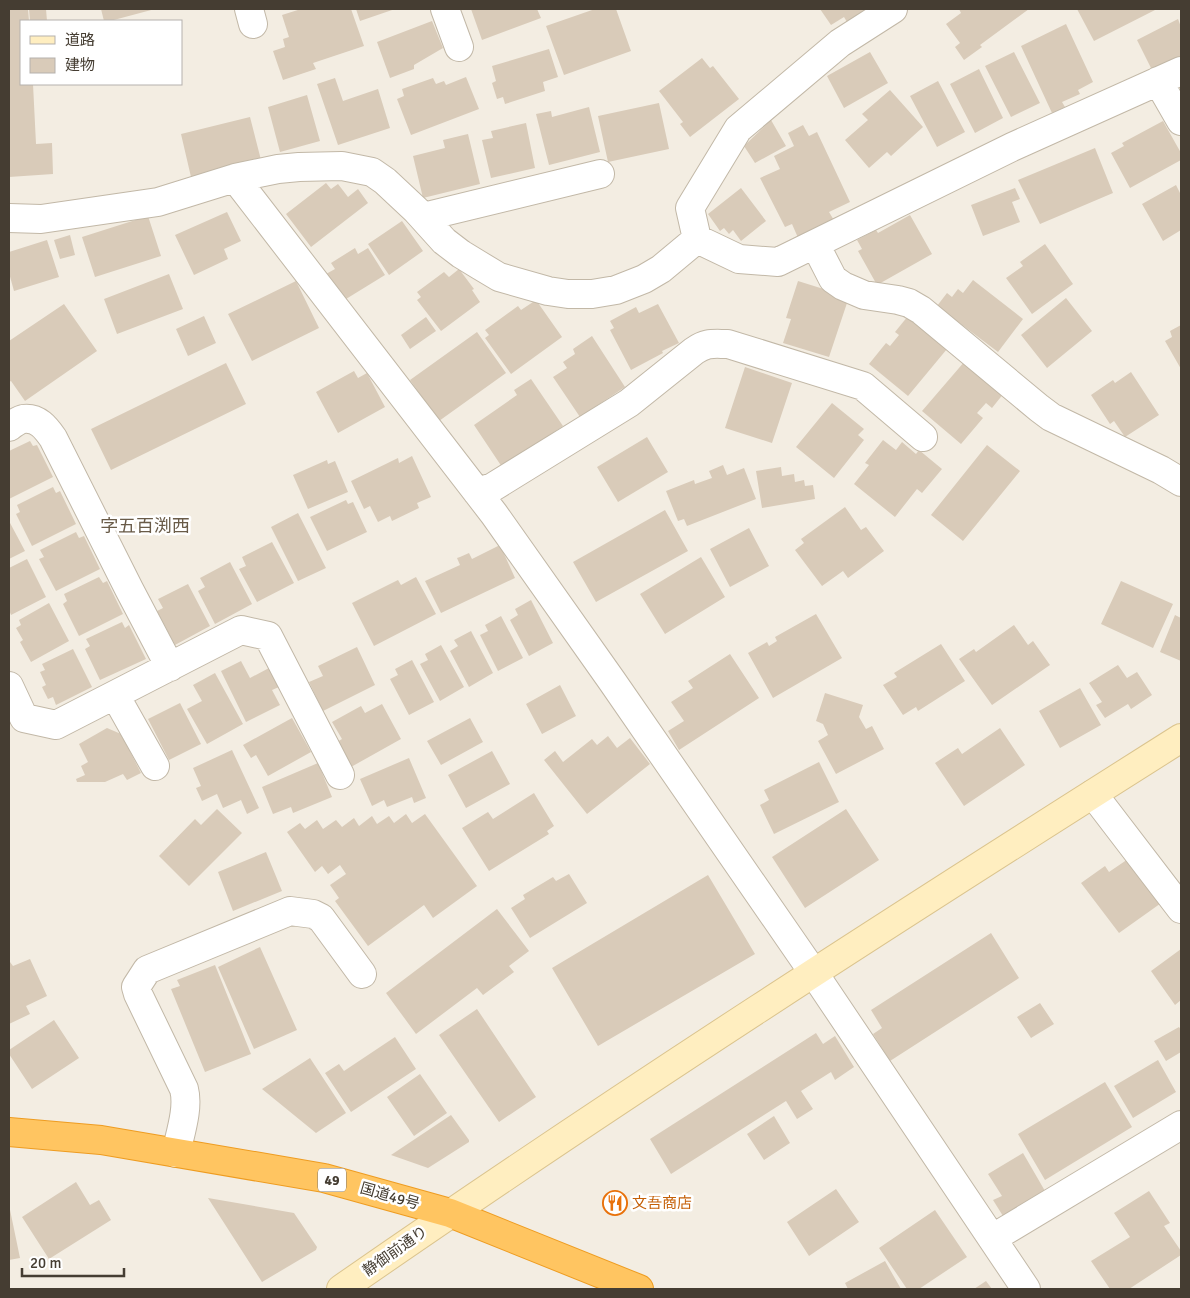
<svg xmlns="http://www.w3.org/2000/svg" width="1190" height="1298" viewBox="0 0 1190 1298" font-family="Signika,'Noto Sans JP',sans-serif">
  <style>
    .building { fill: #d9cbb9 }
    .lines { fill: none; stroke-linecap: round; stroke-linejoin: round }
    .street-casing { stroke: #c2b8a7; stroke-width: 30 }
    .secondary-casing { stroke: #dbc48e; stroke-width: 30 }
    .highway-casing { stroke: #ee9c21; stroke-width: 30 }
    .street { stroke: #fff; stroke-width: 28 }
    .secondary { stroke: #ffeec0; stroke-width: 28 }
    .highway { stroke: #ffc561; stroke-width: 28 }
    .labels { text-anchor: middle; dominant-baseline: central; stroke-width: 5; stroke-linejoin: round; paint-order: stroke }
    .shield { fill: #fff; stroke: #7d7770; stroke-width: 1 }
    .shield-label { font-size: 14px; font-weight: bold; fill: #453d32 }
    .street-label { font-size: 15px; fill: #453d32; stroke: #fff }
    .food-label { font-size: 15px; fill: #c56008; stroke: #fff; text-anchor: start }
    .quarter-label { font-size: 18px; fill: #695b48; stroke: #fff }
  </style>
  <rect width="100%" height="100%" fill="#f3ede2"/>
  <path class="building" d="M9,9H28L29,21H21V84H33L36,144L52,143L53,174L9,177Z
    M29,9H46L47,21H30Z
    M101,9H155L110,21H104Z
    M301,9H351L364,46L313,63L316,69L283,80L273,51L285,47L283,39L289,37L282,15Z
    M356,9H395L360,21Z
    M471,9H537L541,18L482,40Z
    M595,9H616L631,51L564,75L546,26Z
    M820,9H880L850,27L844,17L831,25Z
    M959,9H1029L980,45L982,47L964,60L955,47L960,43L946,24L961,13Z
    M1077,9H1157L1094,41Z
    M1178,19L1181,27V58L1153,72L1137,40Z
    M432,21L443,48L414,65V69L390,78L377,42Z
    M1066,24L1093,82L1078,90L1080,94L1062,102L1065,107L1052,113L1021,46Z
    M549,49L558,77L543,82L545,91L505,104L503,97L497,99L492,83L496,81L492,66Z
    M870,52L888,83L844,108L827,76Z
    M1014,52L1040,103L1011,117L985,66Z
    M702,58L710,68L713,66L739,99L690,137L680,124L683,122L659,91Z
    M979,69L1003,118L975,133L950,84Z
    M466,77L479,109L411,135L397,99L404,96L402,89L433,78L436,84L444,81L446,85Z
    M335,78L343,101L378,89L390,128L338,145L317,84Z
    M938,81L965,132L937,147L910,96Z
    M890,90L923,127L891,156L887,152L869,168L845,140L868,120L862,114Z
    M307,95L320,141L280,152L268,107Z
    M659,103L669,149L608,162L598,116Z
    M589,107L600,152L549,165L536,114L551,111L552,117Z
    M250,117L261,160L191,177L181,134Z
    M771,120L786,146L755,163L744,146Z
    M1163,121L1181,153V160L1130,188L1111,153L1124,146L1122,143Z
    M526,123L535,168L491,178L482,140L493,138L491,131Z
    M803,125L809,136L817,132L850,202L829,212L835,222L799,240L792,224L785,227L760,178L780,169L774,156L794,146L788,133Z
    M468,134L480,184L423,198L413,156L445,148L443,140Z
    M1095,148L1113,193L1040,224L1018,180Z
    M326,183L331,189L338,184L348,197L358,189L368,203L311,247L286,214Z
    M1176,185L1180,193L1181,192V230L1163,241L1142,204Z
    M741,188L766,221L741,241L733,230L729,234L724,228L720,231L708,214Z
    M1015,188L1020,199L1012,202L1020,222L983,236L971,205Z
    M227,212L241,241L224,249L228,259L194,275L175,235Z
    M910,215L932,254L877,285L858,251L862,249L857,240L876,230L878,233Z
    M148,216L161,256L95,277L82,237Z
    M402,221L423,251L389,275L368,244Z
    M70,235L75,255L60,259L54,240Z
    M47,240L59,277L14,291L9,273V252Z
    M1045,244L1073,284L1032,314L1006,278L1023,266L1020,262Z
    M355,248L358,254L368,248L385,275L346,299L339,289L336,290L326,274L335,269L331,263Z
    M459,269L474,289L472,290L480,302L441,331L417,300L421,297L417,292L444,272L449,277Z
    M169,274L183,309L117,334L104,299Z
    M973,280L1023,319L998,352L937,306L947,293L952,297L958,289L963,293Z
    M296,281L319,328L252,361L228,314Z
    M798,281L849,297L829,357L783,343L791,319L786,318Z
    M1066,298L1092,331L1047,368L1021,335Z
    M536,300L562,337L511,374L485,338L489,335L485,330L518,306L521,310Z
    M64,304L97,351L25,401L11,381L9,382V341Z
    M658,304L679,343L662,351L663,353L631,370L610,330L614,328L610,321L636,307L639,313Z
    M204,316L216,343L188,356L176,329Z
    M908,316L947,349L908,396L869,364L886,343L890,346L899,335L895,332Z
    M426,317L436,331L410,349L401,335Z
    M1181,325V369L1165,341L1172,337L1170,331Z
    M477,332L506,373L439,421L410,380Z
    M592,336L625,387L580,417L553,377L567,368L563,362L575,354L573,349Z
    M965,361L1004,393L992,408L986,403L977,413L983,418L961,444L922,411Z
    M226,363L246,404L111,470L91,429Z
    M745,367L792,383L772,443L725,428Z
    M354,371L358,378L367,373L385,407L338,433L316,392Z
    M1131,372L1159,415L1125,437L1114,421L1110,424L1091,395L1113,380L1115,383Z
    M531,379L563,426L502,467L474,425L517,395L514,390Z
    M832,403L864,429L858,435L864,440L834,478L796,447Z
    M647,437L668,472L618,502L597,467Z
    M883,440L896,450L902,442L916,454L919,450L942,469L922,493L917,489L895,517L854,484L869,465L865,463Z
    M30,441L33,446L37,445L53,477L9,499V451Z
    M987,445L1020,471L963,541L931,515Z
    M412,456L431,497L417,503L419,508L392,521L390,516L378,522L370,506L364,509L351,481L398,458L399,463Z
    M327,460L328,464L335,461L348,492L308,509L293,475Z
    M723,465L727,475L744,468L756,499L687,526L684,519L678,521L666,491L694,480L695,484L712,478L709,471Z
    M781,467L782,476L794,474L795,482L804,480L805,486L813,485L815,499L762,508L756,471Z
    M53,487L56,493L60,491L76,524L32,546L16,514L20,512L17,505Z
    M346,500L348,504L353,502L367,532L327,551L310,517Z
    M845,507L861,530L866,527L884,551L848,578L843,571L822,586L795,550L804,543L801,539Z
    M665,510L688,551L596,602L573,562Z
    M298,513L326,568L298,581L271,527Z
    M9,521L25,551L9,559Z
    M749,528L769,566L730,587L710,549Z
    M76,532L79,538L84,536L100,569L56,591L39,559L44,557L40,550Z
    M272,542L294,583L257,602L239,569L246,566L242,557Z
    M500,545L515,578L441,613L425,581L460,565L457,558L460,557L469,553L472,559Z
    M701,557L725,597L665,634L640,594Z
    M27,559L46,597L11,615L9,610V568Z
    M230,562L252,604L215,624L198,591L205,587L200,578Z
    M99,577L103,583L107,581L123,614L79,636L63,604L67,601L64,594Z
    M416,577L436,614L374,646L352,603L398,580L401,585Z
    M1121,581L1173,604L1153,648L1101,624Z
    M188,584L210,626L175,645L157,611L163,608L158,599Z
    M531,600L553,643L529,656L510,620L518,615L515,609Z
    M49,603L69,641L31,662L20,642L23,640L16,628L21,625L19,620Z
    M816,614L842,658L773,698L748,653L767,642L769,646L777,641L775,637Z
    M1175,615L1181,618L1180,626H1181V661L1160,652Z
    M501,616L523,658L498,671L480,635L488,631L485,625Z
    M122,622L125,628L129,625L146,659L100,680L85,649L90,646L86,639Z
    M1014,625L1028,645L1033,641L1050,665L992,705L959,659L974,649L976,652Z
    M471,631L493,673L469,687L450,651L458,646L454,640Z
    M941,644L965,681L918,711L916,707L903,715L883,685L897,677L894,673Z
    M441,645L464,687L440,701L420,664L428,660L425,654Z
    M357,647L375,685L323,711L309,682L323,676L318,666Z
    M73,649L92,687L56,705L53,697L48,699L42,687L46,685L40,672L45,670L42,664Z
    M730,654L759,698L679,750L668,731L684,721L671,702L693,688L688,681Z
    M412,660L434,702L409,715L390,679L398,675L395,669Z
    M241,661L250,678L269,668L279,687L272,690L280,705L246,722L221,671Z
    M1118,665L1127,678L1137,672L1152,695L1131,709L1128,704L1105,718L1096,705L1102,702L1089,683Z
    M215,673L243,724L207,744L187,709L202,701L193,685Z
    M560,685L576,716L542,734L526,704Z
    M1080,688L1101,725L1060,748L1039,711Z
    M825,693L863,705L859,717L866,729L872,726L884,749L836,774L818,741L828,735L823,724L816,721Z
    M180,703L201,744L169,760L148,719Z
    M382,704L401,739L351,767L337,742L342,739L332,722L361,706L365,713Z
    M292,718L311,752L268,776L256,755L251,758L243,745Z
    M470,718L483,742L441,765L427,741Z
    M107,728L121,734L141,773L127,780L123,774L105,782H77L76,779L85,775L81,766L88,762L79,744Z
    M1000,728L1025,765L964,806L935,763L958,748L962,754Z
    M608,736L617,748L630,738L650,764L587,814L544,760L555,751L563,762L592,739L597,745Z
    M232,750L259,808L247,814L241,800L223,808L217,794L202,801L196,788L201,786L193,768Z
    M492,751L510,784L466,808L448,775Z
    M409,758L426,798L414,803L412,797L387,807L384,800L372,806L360,779Z
    M819,762L839,802L774,834L760,805L769,800L764,790Z
    M318,763L332,797L293,813L291,807L273,814L262,787Z
    M534,793L554,826L547,831L549,834L489,871L462,828L488,812L493,819Z
    M217,809L242,833L189,886L159,856L195,819L201,825Z
    M846,809L879,860L805,908L772,857Z
    M406,814L412,823L425,814L477,886L433,918L424,905L368,946L335,901L339,898L330,885L346,874L340,865L328,874L322,866L315,872L287,832L300,823L305,829L317,820L323,829L336,820L342,827L354,818L359,826L372,816L377,824L389,816L394,823Z
    M266,852L282,891L233,911L218,872Z
    M1131,857L1164,901L1119,933L1081,883L1105,866L1109,872Z
    M569,874L587,903L530,938L511,908L525,899L523,895L553,877L556,881Z
    M708,875L755,954L598,1046L552,968Z
    M497,909L529,951L509,966L514,972L483,995L477,988L416,1034L386,993Z
    M991,933L1019,978L890,1061L873,1034L882,1028L871,1010Z
    M260,947L297,1030L254,1049L218,967Z
    M1181,949V1000L1175,1005L1151,971Z
    M30,959L47,996L26,1006L30,1014L9,1024V963L10,962L13,966Z
    M215,965L251,1054L205,1072L171,989L180,986L177,980Z
    M1040,1003L1054,1024L1031,1038L1017,1017Z
    M477,1009L536,1097L499,1122L439,1035Z
    M54,1020L79,1058L32,1089L9,1054V1050Z
    M1179,1027L1181,1030V1052L1166,1061L1154,1041Z
    M816,1033L823,1044L835,1036L854,1067L835,1080L831,1072L801,1091L813,1109L797,1119L786,1101L671,1174L650,1139Z
    M395,1037L416,1069L351,1112L325,1073L339,1064L344,1071Z
    M310,1058L346,1113L316,1133L262,1089Z
    M1158,1060L1176,1092L1133,1118L1114,1086Z
    M420,1074L447,1113L414,1136L387,1097Z
    M1105,1082L1132,1127L1045,1180L1018,1134Z
    M451,1115L469,1140V1142L428,1168L391,1155Z
    M774,1116L790,1143L764,1160L747,1134Z
    M1023,1153L1045,1191L1003,1216L993,1200L1002,1196L988,1174Z
    M76,1182L90,1205L99,1200L111,1220L49,1259L22,1217Z
    M836,1189L859,1222L809,1256L787,1222Z
    M1149,1191L1170,1223L1164,1226L1181,1251V1255L1129,1289H1110L1091,1261L1130,1237L1114,1213Z
    M208,1198L294,1213L317,1247L316,1250L262,1282Z
    M9,1205L20,1258L9,1260Z
    M935,1210L967,1257L919,1289H907L879,1248Z
    M885,1261L901,1289H848L845,1283Z
    M986,1281L992,1289H974Z"/>
  <g class="lines">
    <defs>
      <path id="street" d="M249,9L253,24
        M445,9L459,47
        M1158,81L1181,121
        M235,178L494,514L612,681L813,972L1026,1289
        M423,217L600,174
        M9,218L41,219L158,202L235,178L278,169L299,167L342,166L372,172L385,181L416,210L444,241L461,254L479,265L499,277L548,291L568,294H592L616,290L644,279L661,269L697,239L690,208L738,129L840,43L893,9
        M697,239L739,259L778,262L1012,147L1181,71
        M815,244L833,279L843,286L864,295L898,300L909,303L921,310L1039,408L1051,417L1161,470L1181,482
        M9,427C13,424 19,420 23,419C38,417 46,428 53,438L129,589L170,667
        M477,492L493,487L629,403L694,351C707,342 713,344 728,344L863,386L923,437
        M9,686L24,718L56,725L241,630L268,636L340,775
        M115,695L155,766
        M1093,794L1181,909
        M176,1153C180,1134 189,1108 184,1089L138,994L136,987L147,970L290,911L313,914L321,918L362,974
        M993,1238L1181,1125"/>
      <path id="secondary" d="M341,1289C616,1098 898,917 1181,738"/>
      <path id="highway" d="M9,1132L101,1140L324,1178L450,1213L639,1289"/>
    </defs>
    <use href="#street" class="street-casing"/>
    <use href="#secondary" class="secondary-casing"/>
    <use href="#highway" class="highway-casing"/>
    <use href="#street" class="street"/>
    <use href="#secondary" class="secondary"/>
    <use href="#highway" class="highway"/>
  </g>
  <defs>
    <symbol id="restaurant-ring" viewBox="-11 -11 22 22"><circle r="9.5" fill="#fff" stroke="#e8710a" stroke-width="1.5"/><path d="M-5-6h1v4h1v-4h1v4h1v-4h1v5L-1.5 .5V6h-2V.5L-5-1ZM5-6V6H3V1.5H1.5Q1.5-4 5-6Z" fill="#e8710a"/></symbol>
  </defs>
  <g fill-rule="evenodd">
    <use href="#restaurant-ring" x="601" y="1189" width="28" height="28"/>
  </g>
  <g class="labels">
    <rect class="shield" x="318" y="1168.5" width="28" height="23" rx="4"/>
    <g class="shield-label">
      <text x="332" y="1180">49</text>
    </g>
    <g class="street-label">
      <text transform="translate(390 1196) rotate(16)">国道49号</text>
      <text transform="translate(395 1251) rotate(-35)">静御前通り</text>
    </g>
    <g class="food-label">
      <text x="632" y="1203">文吾商店</text>
    </g>
    <g class="quarter-label">
      <text x="145" y="526">字五百渕西</text>
    </g>
  </g>
  <rect width="1190" height="1298" fill="none" stroke="#453d32" stroke-width="20"/>
  <rect x="20" y="20" width="162" height="65" fill="#ffffff" stroke="#b5b1ad"/>
  <rect x="30" y="36" width="25" height="8" fill="#ffeec0" stroke="#b5b1ad"/>
  <text x="65" y="45" font-size="15" fill="#453d32">道路</text>
  <rect x="30" y="58" width="25" height="15" fill="#d9cbb9" stroke="#b5b1ad"/>
  <text x="65" y="70" font-size="15" fill="#453d32">建物</text>
  <path d="M22 1268v8h102v-8" fill="none" stroke="#453d32" stroke-width="2.5"/>
  <text x="30" y="1268" font-size="15" fill="#453d32" stroke="#ffffff" stroke-width="4" paint-order="stroke">20 m</text>
</svg>
